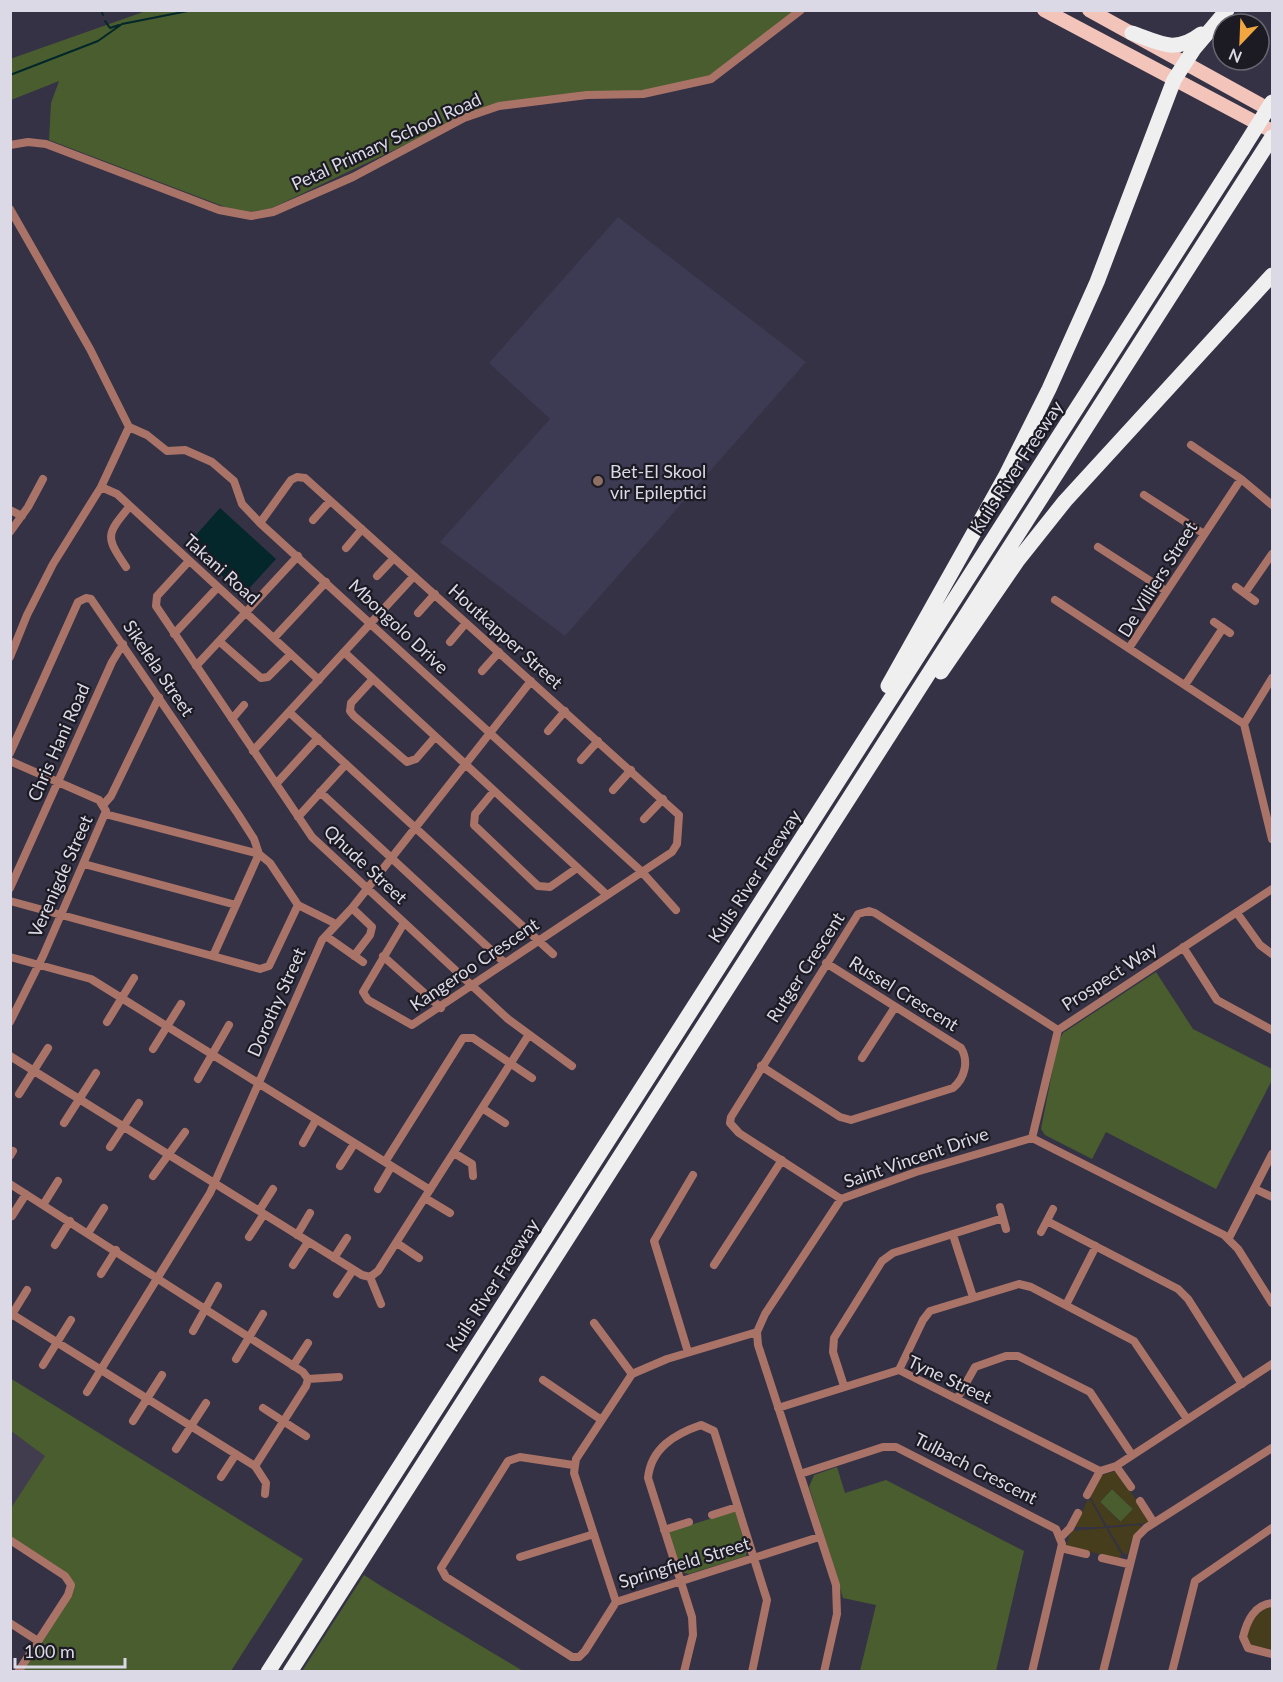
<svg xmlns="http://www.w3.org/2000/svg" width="1283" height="1682" viewBox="0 0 1283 1682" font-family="Lato,sans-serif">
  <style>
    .commercial { fill: #413d4e }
    .built { fill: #3d3a53 }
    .green { fill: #495d2e }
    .sand { fill: #453d1c; fill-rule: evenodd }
    .water { fill: #03272a }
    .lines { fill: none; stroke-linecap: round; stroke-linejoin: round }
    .stream { stroke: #03272a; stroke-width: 2 }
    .street { stroke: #aa7368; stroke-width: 8 }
    .primary { stroke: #f2c4ba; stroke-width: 14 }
    .highway { stroke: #efefef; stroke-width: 15 }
    .highway-bridge { stroke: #efefef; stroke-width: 15 }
    .education-dot { fill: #8d6e63; stroke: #1c1b24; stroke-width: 2 }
    .labels { text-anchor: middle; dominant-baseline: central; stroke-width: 4.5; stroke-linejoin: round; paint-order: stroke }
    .street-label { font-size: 18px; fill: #dad9e5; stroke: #1c1b24 }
    .poi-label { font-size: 18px; fill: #dad9e5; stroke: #1c1b24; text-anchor: start }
  </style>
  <rect width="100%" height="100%" fill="#353245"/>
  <path class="commercial" d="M11,1431L46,1456L11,1508Z"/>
  <path class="built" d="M618,217L806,362L565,636L440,542L550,419L489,363Z"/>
  <path class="green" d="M146,11H795L709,76L655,90L510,103L413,141L270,209L241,213L49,140L51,103L59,81L11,100L10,59Z
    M1156,972L1193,1029L1272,1069V1080L1216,1189L1106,1132L1092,1159L1045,1135L1041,1129L1058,1042L1063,1033Z
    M10,1378L303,1559L231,1671H21L74,1585L11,1536V1508L45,1456L11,1431Z
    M837,1467L845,1493L886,1480L1024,1551L996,1671H860L876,1605L843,1598L809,1487L814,1475Z
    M1112,1489L1133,1509L1121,1522L1100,1502Z
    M735,1511L747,1550L746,1556L689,1574L681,1572L668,1532Z
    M364,1575L381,1586L523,1671H302Z"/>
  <path class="sand" d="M1115,1471L1118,1472L1148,1519V1523L1107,1526L1090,1496L1102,1475ZM1112,1489L1133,1509L1120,1522L1100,1502Z
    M1088,1499L1091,1501L1105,1527H1075Z
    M1139,1525L1142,1527L1132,1539L1127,1555L1123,1553L1108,1528Z
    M1106,1528L1121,1554L1120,1559L1066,1546L1071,1531Z
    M1268,1606L1272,1607V1650L1252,1646L1246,1641L1251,1620Z"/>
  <path class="water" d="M220,508L276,559L243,595L188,544Z"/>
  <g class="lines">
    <path class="stream" d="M101,10L103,15
      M105,21L110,28L119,25
      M10,75L98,41L122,24L193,10"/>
    <path class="street" d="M10,145L28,142L46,144L219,210L251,216L273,212L353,177L464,118L499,106L587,95L643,94L711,79L801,10
      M10,209L90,349L129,427
      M129,427L147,435L167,451L185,450L212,462L234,481L242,504L260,523L642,872L676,910
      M1191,445L1241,479
      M101,487L117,494L319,680
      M1144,495L1204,534
      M10,510L22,516
      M313,520L330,501
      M260,523L291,480L297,477L305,478L679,815L677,844L672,852L412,1025L368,1000L363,992L404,923
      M10,532L28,507L43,479
      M1098,547L1166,591
      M346,548L362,529
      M189,561L157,596L156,606L312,837L508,1019L572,1066
      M126,567C105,536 106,535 130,506
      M377,576L394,558
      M1236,587L1255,601
      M1245,593L1272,554
      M1055,600L1244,724
      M418,613L435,594
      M1214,622L1230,633
      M174,634L218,587
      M274,638L326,582
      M220,642L261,678L268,677L291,654
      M450,642L466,623
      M1129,648L1241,479L1272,505
      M344,652L607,895
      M10,657L27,615L53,564L101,487L129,427
      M196,666L298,556
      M482,671L499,652
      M1272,678L1244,724L1272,839
      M373,679L351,703L350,711L354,716L407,762L416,759L435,737
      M1185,685L1223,628
      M289,712L553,954
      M232,719L244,705
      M548,731L565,711
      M253,751L414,576
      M10,753L78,602L86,598L91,599L238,814L254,839L259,854L270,863L298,905L269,966L260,969L10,901
      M581,760L598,741
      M10,761L99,800L106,811L43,956L10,1022
      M276,784L318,738
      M613,790L631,770
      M494,791L475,814L474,825L538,886L550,887L577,868
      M320,792L505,963
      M104,804L111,796L159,697
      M105,814L259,854L213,956
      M298,817L346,764
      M644,819L663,799
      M84,864L236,905
      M10,888L112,662L123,644
      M298,905L336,924
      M352,908L372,927L370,935L354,956
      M1237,913L1260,945L1272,954
      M326,936L363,962
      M1183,947L1217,1000L1272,1030
      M383,956L441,1008
      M10,957L91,979L430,1190
      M107,1022L134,978
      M153,1049L181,1004
      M10,1056L362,1275L370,1277L381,1304
      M862,1058L895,1007
      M761,1066L840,1117L851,1120L953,1088C965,1078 969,1061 961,1048L826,963
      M198,1079L229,1025
      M19,1094L48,1048
      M482,1108L505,1123
      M64,1123L96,1073
      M1032,1138L1058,1030L1272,889
      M303,1143L316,1120
      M110,1147L139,1103
      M454,1153L472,1164L473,1176
      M10,1156L13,1151
      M385,1162L463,1038H473L532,1078
      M340,1166L354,1144
      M153,1176L185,1132
      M10,1184L303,1372L308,1379L339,1377
      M378,1189L391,1167
      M1255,1189L1272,1197
      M425,1198L450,1213
      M841,1199L739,1133L730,1123L731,1117L858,914L869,911L875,913L1058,1030
      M43,1205L58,1181
      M1000,1207L1006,1229
      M259,1211L273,1189
      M12,1216L26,1194
      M1047,1221L1178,1289L1188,1299L1242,1384
      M1041,1232L1053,1209
      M88,1233L104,1208
      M297,1235L310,1213
      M953,1235L973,1297
      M249,1237L264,1214
      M1229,1238L1272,1154
      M397,1243L419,1258
      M55,1245L70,1221
      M334,1258L347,1238
      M293,1265L308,1242
      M714,1265L782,1160
      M101,1274L116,1250
      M370,1277L378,1271L528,1036
      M337,1294L353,1270
      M1066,1305L1096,1246
      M10,1313L255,1466L266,1483L265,1494
      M11,1316L27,1290
      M594,1323L632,1374
      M193,1331L218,1286
      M688,1352L654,1241L693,1175
      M236,1359L263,1314
      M43,1365L71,1320
      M293,1366L308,1343
      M899,1370L923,1320L930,1311L1019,1284L1031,1287L1134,1341L1187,1419
      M543,1380L600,1419
      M844,1386L833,1352L834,1338L882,1261L893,1253L1003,1218
      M87,1392L210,1193L322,940L352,908L531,681
      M957,1399L975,1367L1006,1356H1018L1090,1392L1132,1455
      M263,1408L306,1436
      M778,1408L899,1370L1100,1471L1116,1466L1272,1364
      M133,1421L162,1375
      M176,1449L206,1403
      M573,1465L520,1457L508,1461L441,1568L446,1577L572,1657H579L585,1651L616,1602L819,1537
      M255,1466L306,1386L308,1379
      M1116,1466L1131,1487
      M800,1474L883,1447H896L1056,1529L1062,1544L1032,1672
      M221,1477L236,1454
      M1087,1495L1100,1471
      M1140,1501L1154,1523
      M712,1515L737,1507
      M664,1530L689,1522
      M1061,1537L1070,1528L1078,1513
      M10,1540L65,1576L71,1585L68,1595L18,1672
      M1061,1548L1086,1554
      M520,1557L594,1534
      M1102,1558L1128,1564
      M616,1602L574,1473L576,1459L632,1374L667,1359L757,1332
      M1272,1603C1254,1605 1247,1621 1243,1637L1248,1648L1272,1654
      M10,1623L38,1641
      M684,1672L693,1635L692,1617L648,1478C651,1448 675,1434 701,1425L714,1431L767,1600L752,1672
      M824,1672L837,1614L836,1585L758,1345L757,1332L765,1314L841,1199L916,1172L1032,1138L1224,1235L1238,1249L1272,1303
      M1103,1672L1137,1537L1146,1528L1272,1448
      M1172,1672L1195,1581L1272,1528"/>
    <path class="primary" d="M1044,10L1272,131
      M1089,10L1272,111"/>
    <path class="highway" d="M1132,33C1160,43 1175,54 1201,34
      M941,672L1018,560L1065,501L1272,275
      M888,686L1005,477L1049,389L1097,282L1174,80L1194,49L1227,10
      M268,1672L1242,150
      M290,1672L1272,137"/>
    <path class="highway-bridge" d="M1242,150L1272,102"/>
  </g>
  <circle class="education-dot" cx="598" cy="481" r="6"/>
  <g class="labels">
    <g class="street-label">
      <text transform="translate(386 141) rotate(-25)">Petal Primary School Road</text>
      <text transform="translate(1016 467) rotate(-57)">Kuils River Freeway</text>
      <text transform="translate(222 569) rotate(42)">Takani Road</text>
      <text transform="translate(1157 579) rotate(-58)">De Villiers Street</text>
      <text transform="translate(399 626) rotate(43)">Mbongolo Drive</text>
      <text transform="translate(506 636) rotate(42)">Houtkapper Street</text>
      <text transform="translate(159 668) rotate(56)">Sikelela Street</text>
      <text transform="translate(58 742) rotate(-66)">Chris Hani Road</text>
      <text transform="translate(366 864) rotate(43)">Qhude Street</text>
      <text transform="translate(60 876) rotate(-66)">Verenigde Street</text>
      <text transform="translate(754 876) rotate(-57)">Kuils River Freeway</text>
      <text transform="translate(474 964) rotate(-34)">Kangeroo Crescent</text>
      <text transform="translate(805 967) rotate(-57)">Rutger Crescent</text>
      <text transform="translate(1109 976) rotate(-33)">Prospect Way</text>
      <text transform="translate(904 993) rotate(32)">Russel Crescent</text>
      <text transform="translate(276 1002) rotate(-66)">Dorothy Street</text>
      <text transform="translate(916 1157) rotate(-19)">Saint Vincent Drive</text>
      <text transform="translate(492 1285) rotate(-57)">Kuils River Freeway</text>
      <text transform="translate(950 1379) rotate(25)">Tyne Street</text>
      <text transform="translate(976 1468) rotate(27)">Tulbach Crescent</text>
      <text transform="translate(684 1562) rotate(-17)">Springfield Street</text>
    </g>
    <g class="poi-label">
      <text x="610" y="471">Bet-El Skool<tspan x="610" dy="21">vir Epileptici</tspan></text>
    </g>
  </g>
  <rect width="1283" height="1682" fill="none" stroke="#dad9e5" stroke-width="24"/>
  <g transform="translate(1241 42) rotate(203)"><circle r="28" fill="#1c1b24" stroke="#686771" stroke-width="1.5"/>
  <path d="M0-4.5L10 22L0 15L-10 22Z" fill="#f1a63f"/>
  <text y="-9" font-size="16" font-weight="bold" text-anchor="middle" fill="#dad9e5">N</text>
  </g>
  <path d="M15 1658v9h110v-9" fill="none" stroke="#dad9e5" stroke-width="3"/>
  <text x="24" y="1658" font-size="18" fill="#dad9e5" stroke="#1c1b24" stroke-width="4.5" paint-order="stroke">100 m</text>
</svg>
